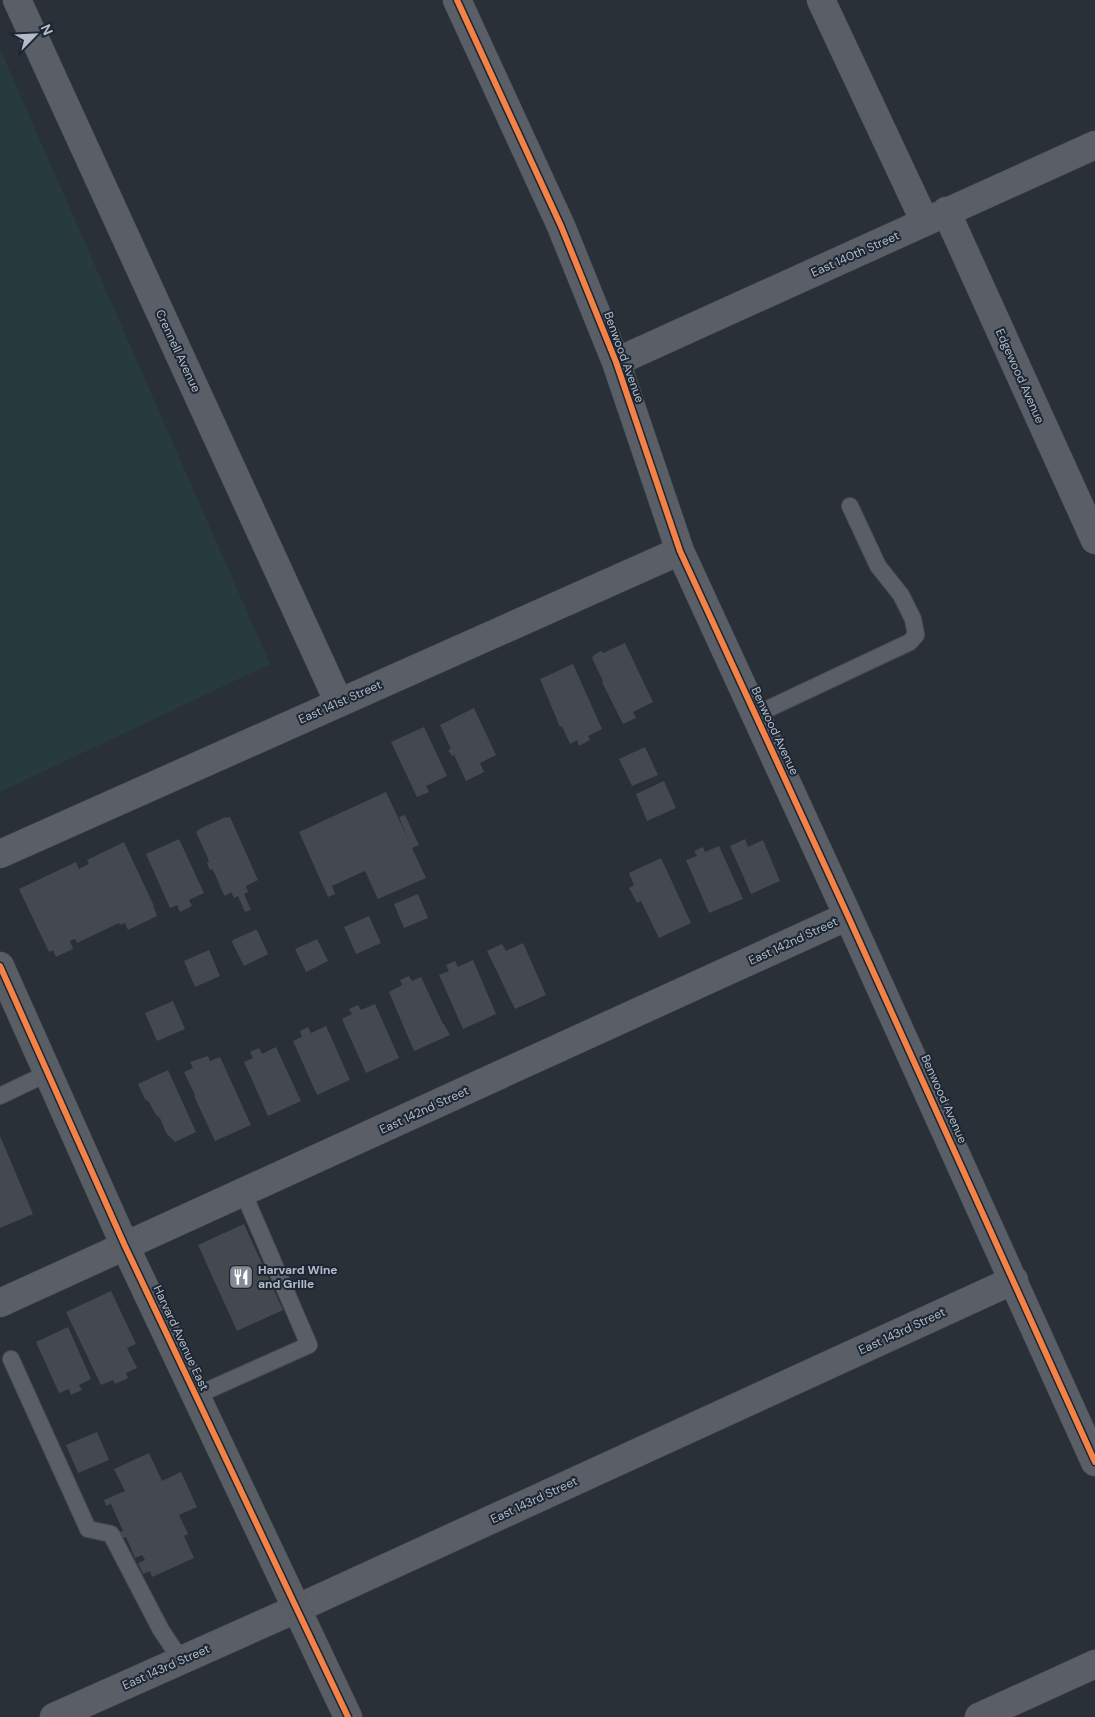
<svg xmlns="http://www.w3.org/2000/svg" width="1095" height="1717" viewBox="0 0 1095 1717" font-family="'DM Sans',sans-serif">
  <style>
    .green { fill: #273a3e }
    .building { fill: #444950 }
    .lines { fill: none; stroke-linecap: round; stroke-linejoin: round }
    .service-casing { stroke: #484c53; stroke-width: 18 }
    .minor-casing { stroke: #484c53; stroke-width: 29 }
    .secondary-casing { stroke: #484c53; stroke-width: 29 }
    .service { stroke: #5a5e66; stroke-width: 16 }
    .minor { stroke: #5a5e66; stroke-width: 28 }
    .secondary { stroke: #595d64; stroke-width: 28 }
    .cycleway-casing { stroke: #1d2633; stroke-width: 9 }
    .cycleway { stroke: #f48246; stroke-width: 6 }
    .labels { text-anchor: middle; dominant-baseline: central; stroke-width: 4; stroke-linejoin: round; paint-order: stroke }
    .street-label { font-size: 12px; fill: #b4bcc9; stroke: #1d2633 }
    .poi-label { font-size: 12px; font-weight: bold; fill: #b4bcc9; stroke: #1d2633; text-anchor: start }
  </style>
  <rect width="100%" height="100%" fill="#2a3038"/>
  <path class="green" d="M0,49L270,664L0,792Z"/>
  <path class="building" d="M625,643L653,702L633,712L636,718L623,724L602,682L603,681L592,658L594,655L601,651L603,653Z
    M573,664L602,729L588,736L590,740L579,746L577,740L570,744L562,726L560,727L540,679Z
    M474,708L496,755L480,763L484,772L466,781L454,755L452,756L448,750L451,749L440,725Z
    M424,727L447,776L426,786L429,792L417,797L391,742Z
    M645,747L658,775L632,786L619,759Z
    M664,781L676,808L647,821L636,794Z
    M386,792L410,843L399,817L405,815L419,845L412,848L426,878L378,899L365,871L332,886L335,894L328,897L299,832Z
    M226,817V818L230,817L258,880L246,886L248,892L244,894L251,910L245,912L238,896L234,898L231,892L225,896L222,891L215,874L212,869L210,870L207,863L209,862L207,856L196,832L199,830V829Z
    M179,839L204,893L189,900L192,906L180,912L177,905L170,908L146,854Z
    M745,839L748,847L763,840L780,881L751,894L730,846Z
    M124,842L154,906H153L157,916L128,930L125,923L120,925L119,923L77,943L75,939L70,941L73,949L56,957L53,950L49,952L19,889L76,862L79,869L89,864L87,860Z
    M719,846L743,899L709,913L686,860L697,856L694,851L703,847L705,852Z
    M661,858L691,923L659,938L641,901L637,903L629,888L634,885L629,873Z
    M418,894L428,918L404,928L394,904Z
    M369,916L381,943L356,954L344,927Z
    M255,930H257L268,954L244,966L232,942L233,940Z
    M317,939L328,961L306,972L295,949Z
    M523,943L546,995L515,1009L487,951L502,944L506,951Z
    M209,950L220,976L195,987L184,961Z
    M473,960L496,1014L463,1029L439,975L449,971L446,965L455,961L458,967Z
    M409,976L412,981L421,977L443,1024H444L450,1035L414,1051L389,992L402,985L400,980Z
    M173,1001L185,1029L157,1041L145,1013Z
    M375,1004L399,1058L366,1073L342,1019L352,1014L349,1009L358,1005L361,1010Z
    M326,1026L350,1080L317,1095L293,1041L302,1037L300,1031L308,1027L311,1033Z
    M276,1047L301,1101L268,1116L244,1062L253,1058L250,1052L259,1048L262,1054Z
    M208,1056L210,1061L220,1057L251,1125L215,1141L194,1096L195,1095L184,1072L193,1068L190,1062Z
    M168,1070L196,1132L175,1142L166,1133L160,1118L156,1115L149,1102L145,1099L138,1084Z
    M0,1136L33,1214L0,1228Z
    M244,1224L283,1310L237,1331L198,1245Z
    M111,1291L136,1344L127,1348L137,1368L126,1373L128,1378L115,1384L113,1380L101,1385L66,1312Z
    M68,1327L91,1379L79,1385L82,1390L71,1395L69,1389L59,1393L36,1342Z
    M97,1432L109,1460L78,1473L66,1445Z
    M149,1453L162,1481L181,1472L197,1507L179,1515L188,1534L184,1536L194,1558L152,1577L150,1571L143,1574L138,1563L145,1560L142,1555L135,1558L126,1537L123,1538L120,1532L123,1531L111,1504L106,1506L104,1500L125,1491L114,1469Z"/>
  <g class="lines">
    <defs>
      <path id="service" d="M755,715L910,642L916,635L913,619L901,595L878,566L850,506
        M0,1096L48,1073
        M11,1359L88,1529L111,1534L161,1630L181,1660
        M195,1396L309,1345L243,1192"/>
      <path id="minor" d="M17,0L339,703
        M457,0L561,226L616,362L680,551L848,916L1095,1462
        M821,0L925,222
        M946,211L1095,540
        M616,362L1095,145
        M0,854L680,551
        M0,1303L848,916
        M54,1717L296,1609L1014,1280
        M979,1717L1095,1664"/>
      <path id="secondary" d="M0,966L125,1246L348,1717"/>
    </defs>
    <use href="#service" class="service-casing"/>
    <use href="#minor" class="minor-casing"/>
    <use href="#secondary" class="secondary-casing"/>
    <use href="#service" class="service"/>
    <use href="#minor" class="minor"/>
    <use href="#secondary" class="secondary"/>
    <defs>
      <path id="cycleway" d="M457,0L561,226L616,362L680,551L848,916L1095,1462
        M0,966L125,1246L348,1717"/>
    </defs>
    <use href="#cycleway" class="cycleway-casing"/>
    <use href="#cycleway" class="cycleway"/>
  </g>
  <defs>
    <symbol id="restaurant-square" viewBox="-11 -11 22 22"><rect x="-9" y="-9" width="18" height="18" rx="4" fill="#848b96" stroke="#1d2633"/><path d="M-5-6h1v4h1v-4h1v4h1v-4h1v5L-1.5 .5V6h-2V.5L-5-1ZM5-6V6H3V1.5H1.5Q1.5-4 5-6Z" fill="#fff"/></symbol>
  </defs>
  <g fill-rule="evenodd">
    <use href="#restaurant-square" x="227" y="1263" width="28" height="28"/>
  </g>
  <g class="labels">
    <g class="street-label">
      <text transform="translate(855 254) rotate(-24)">East 140th Street</text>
      <text transform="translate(178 351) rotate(65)">Crennell Avenue</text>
      <text transform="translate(624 357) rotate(70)">Benwood Avenue</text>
      <text transform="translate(1020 376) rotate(66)">Edgewood Avenue</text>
      <text transform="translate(340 702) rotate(-24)">East 141st Street</text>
      <text transform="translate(775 731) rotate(65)">Benwood Avenue</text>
      <text transform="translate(793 941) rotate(-25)">East 142nd Street</text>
      <text transform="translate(944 1099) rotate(66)">Benwood Avenue</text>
      <text transform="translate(424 1110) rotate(-25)">East 142nd Street</text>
      <text transform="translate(902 1331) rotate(-25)">East 143rd Street</text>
      <text transform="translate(181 1338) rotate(65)">Harvard Avenue East</text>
      <text transform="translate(534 1500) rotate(-25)">East 143rd Street</text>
      <text transform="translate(166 1667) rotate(-24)">East 143rd Street</text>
    </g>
    <g class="poi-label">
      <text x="258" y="1270">Harvard Wine<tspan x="258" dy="14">and Grille</tspan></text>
    </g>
  </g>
  <g transform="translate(35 35) rotate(66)" stroke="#1d2633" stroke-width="4" paint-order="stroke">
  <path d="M0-4L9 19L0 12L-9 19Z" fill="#b4bcc9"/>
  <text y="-8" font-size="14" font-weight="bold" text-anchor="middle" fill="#b4bcc9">N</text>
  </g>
</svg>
